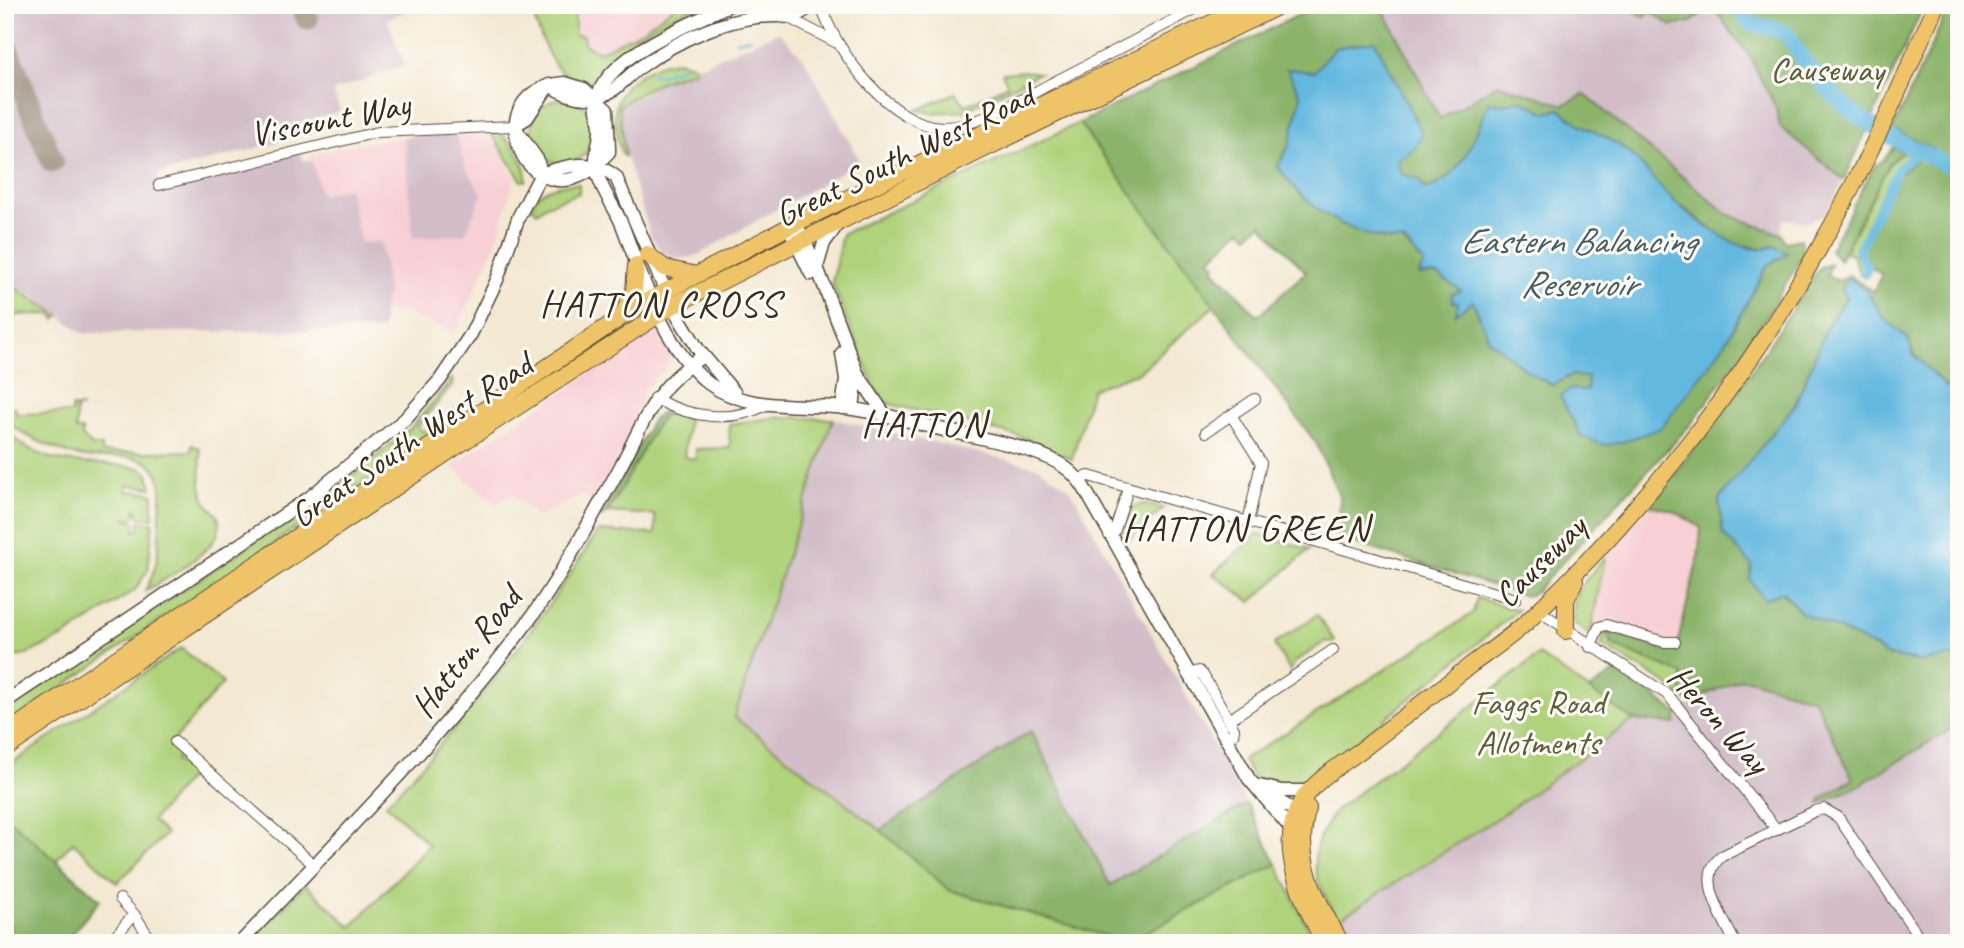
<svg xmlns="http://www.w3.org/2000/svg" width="1964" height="948" viewBox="0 0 1964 948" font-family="Caveat,sans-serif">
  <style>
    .built { fill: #f7cfd4 }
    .industrial { fill: #d2bdc8 }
    .green { fill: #afd27a; stroke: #757e4c; stroke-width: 2 }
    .forest { fill: #8bb46a; stroke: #636f44; stroke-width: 2; fill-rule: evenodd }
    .water { fill: #63b8e0; stroke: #4f717f; stroke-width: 2 }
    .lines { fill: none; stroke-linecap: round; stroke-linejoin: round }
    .stream { stroke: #63b8e0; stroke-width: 2.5 }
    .canal { stroke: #63b8e0; stroke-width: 9 }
    .river { stroke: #63b8e0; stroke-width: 16 }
    .taxiway { stroke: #978978; stroke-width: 23 }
    .minor-casing { stroke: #574639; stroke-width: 12 }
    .tertiary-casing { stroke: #574639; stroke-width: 15 }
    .primary-casing { stroke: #574639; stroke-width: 18 }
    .trunk-casing { stroke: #574639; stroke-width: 18 }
    .minor { stroke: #fff; stroke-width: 10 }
    .tertiary { stroke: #fff; stroke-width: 12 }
    .primary { stroke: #efc469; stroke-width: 16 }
    .trunk { stroke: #efc469; stroke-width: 16 }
    .labels { text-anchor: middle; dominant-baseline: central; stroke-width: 6; stroke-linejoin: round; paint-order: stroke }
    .park-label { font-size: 35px; fill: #5e5c3a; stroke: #fdfcf7 }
    .street-label { font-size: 35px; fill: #3b2a1e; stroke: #fdfcf7 }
    .water-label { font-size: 37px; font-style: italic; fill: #495c62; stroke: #fdfcf7 }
    .quarter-label { font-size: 38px; letter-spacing: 2px; fill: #3b2a1e; stroke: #fdfcf7 }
  </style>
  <rect width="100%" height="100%" fill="#fdfcf7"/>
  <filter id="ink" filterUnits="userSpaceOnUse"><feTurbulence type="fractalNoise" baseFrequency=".0143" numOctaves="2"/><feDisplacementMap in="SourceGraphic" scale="14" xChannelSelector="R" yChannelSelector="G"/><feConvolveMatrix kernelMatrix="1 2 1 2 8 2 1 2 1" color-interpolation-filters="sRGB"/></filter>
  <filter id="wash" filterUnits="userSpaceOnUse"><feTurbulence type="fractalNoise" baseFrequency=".00686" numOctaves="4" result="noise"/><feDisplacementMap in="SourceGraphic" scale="28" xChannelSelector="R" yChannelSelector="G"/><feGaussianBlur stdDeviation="1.57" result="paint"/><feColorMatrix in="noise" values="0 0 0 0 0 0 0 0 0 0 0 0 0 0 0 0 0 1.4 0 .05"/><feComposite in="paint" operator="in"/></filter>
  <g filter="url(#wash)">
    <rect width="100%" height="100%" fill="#f3e8d1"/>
    <path class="built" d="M577,5H674L637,32L599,51L584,43L583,35H577Z
      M420,135H490L515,177L494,249L455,333L399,311H384V298L361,243L321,195L310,155L345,146Z
      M652,332L659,333L670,352V364L644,390L627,442L593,503L582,495L537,518L512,494L496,505L451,466Z
      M1650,505L1674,511L1701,528L1698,558L1677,646L1667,651L1607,630L1602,637L1591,630L1605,557Z"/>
    <path class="industrial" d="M5,5H424L387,19L405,65L333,91L340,111L282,129L276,143L158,174L162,192L299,150L303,160L312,161L321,195L348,188L361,243L381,242L388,295L384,298L382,330L83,333L31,295L5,282Z
      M1381,5H1626L1644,17L1650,11L1691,22L1712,6L1750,57L1776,109L1780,127L1844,180L1825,215L1806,222L1783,219L1781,234L1727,214L1584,94L1564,105L1498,84L1440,119Z
      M779,32L804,59L860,161L696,256L680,259L663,253L651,237L624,151L619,106L644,94L657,83L693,72L696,67Z
      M448,134L457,137L465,167L482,194L465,234L413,238L404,137Z
      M833,419L1038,467L1070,489L1247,804L1110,885L1031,732L880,830L733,717Z
      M1740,679H1750L1818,702L1853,780L1822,798L1831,800L1856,787L1959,724V943H1352L1337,920L1505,813L1633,720L1675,724L1690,702Z"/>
    <path class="green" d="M529,5H575V35L583,36L584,44L599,52L638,33L677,5H700C664,18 629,40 601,67L604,74L588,83C549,81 542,35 529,5Z
      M679,61L695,66V70L657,83L619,106L625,156H623C617,142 612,117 617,102C625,79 657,61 679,61Z
      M1024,71L1039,73L964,111L933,113L917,110L955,93L966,105L1008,85L1002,73Z
      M531 131a32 32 0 1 1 64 0a32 32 0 1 1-64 0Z
      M1079,123L1215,305L1139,372L1092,389L1072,459L1022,437L886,403L879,398L832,283L842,234Z
      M494,132C511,136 528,164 526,181H522L492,135Z
      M1903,152L1909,155L1896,166L1856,251L1866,269L1860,275L1853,256L1845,251L1889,164Z
      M579,184V193L546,205L537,212L532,207C535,188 563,183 579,184Z
      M5,282L59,315L55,320L53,314L15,315L14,321L6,323L8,406L16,408V414L72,413V407H82L76,409V430H82V436L92,446H102V453L191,451L192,445L200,449C202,467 197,488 207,503C210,508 217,512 219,520C226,548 164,579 144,592C160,567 159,544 160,515C161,500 164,480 154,468C138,450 107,460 86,457C67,455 15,434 5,418Z
      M452,379L453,384L418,426L422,432L465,404L447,425L5,726V710L352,476L411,428Z
      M673,412L688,419L684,457L696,459V449L730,448L729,424L778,417L833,419L734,717L880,830L949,890L1127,942L1277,864L1315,943H250L305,884L351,927L429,845L386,804C466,721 536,629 598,531L655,534V515L608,512L657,424L663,416Z
      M5,429C47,474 87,458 140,468L148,474L152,488L127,485L126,491L153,493V518H140L136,509L135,517L126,519L135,522V531L139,530V522H153L148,570L135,590L62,638L22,656L5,657Z
      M1144,504L1164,508L1125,543L1120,536L1132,507Z
      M1257,534L1310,549L1251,602L1213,574Z
      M1605,557L1591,630L1587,633L1574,623C1570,594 1587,578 1605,557Z
      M1477,598L1518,610L1308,782C1297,789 1268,786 1257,779C1250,775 1247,767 1243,760L1473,613Z
      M1317,615L1335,641L1332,643L1326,641L1295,662L1290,671L1274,644Z
      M1607,630L1612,645L1683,674L1681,696L1664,682L1601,645Z
      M181,648L223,683L174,740L178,755L176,760L182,766L187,763L195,771L152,821L166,834L117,883L73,842L56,860L100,900L64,943H5V768Z
      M1539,655L1633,720L1505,813L1337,920C1313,873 1303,855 1336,810Z"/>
    <path class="forest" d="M1319,5H1381L1440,119L1498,84L1564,105L1584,94L1727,214L1781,234L1785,242L1801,239L1803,255L1754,336L1691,424L1533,594L1526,596L1338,538L1340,498L1316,443L1079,123ZM1375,41L1422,134L1414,149L1397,160L1401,175L1418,179L1425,189C1463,179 1475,134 1489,102L1506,104L1520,100L1547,113L1560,109L1576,124L1626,150L1670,198L1732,244L1767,249V266L1725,343L1581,436L1589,377L1572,375L1552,385L1489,340L1473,301L1457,313L1462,291L1424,263L1403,241C1353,239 1305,208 1278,166L1290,144L1301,95L1315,72L1335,48ZM1261,224L1306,272L1258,316L1213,269L1216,265L1210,259L1241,229L1248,236Z
      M1907,5L1920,14L1844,180L1780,127L1776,108L1750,57L1712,6L1691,22L1672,26L1650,11L1644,17L1626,6Z
      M1950,5H1959V27L1952,41L1959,46V163L1893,129Z
      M1893,147L1903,152L1889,164L1840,260L1830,250L1874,166L1884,160Z
      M1922,155L1959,173V393L1946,387L1913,354L1908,339L1883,317L1867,291L1847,278L1842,288L1847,297L1828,325L1795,405L1719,500L1723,534L1802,613L1864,641L1888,656L1919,661L1959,656V724L1856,787L1820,803L1822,798L1853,779L1814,699L1749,679H1740L1690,702L1681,696L1682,674L1612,645L1607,630L1667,651L1677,646L1698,558L1701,528L1674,511L1650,505L1733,399L1820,267L1831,264L1827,276L1839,281L1848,275L1873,291L1882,275L1867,264L1860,251L1896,177Z
      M664,411L673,412L663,416L657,424L608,512L600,518L653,419Z
      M1615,672L1641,686L1678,714L1675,724L1633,720L1589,690Z
      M1031,731L1110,885L1247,804L1277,864L1127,942L949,890L880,830Z
      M5,815L100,900L64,943H5Z"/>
    <path class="water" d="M1375,41L1422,134L1414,149L1397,160L1401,174L1418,179L1425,189C1463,180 1475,134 1489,102L1506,104L1520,100L1547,113L1560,109C1582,131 1606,133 1627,151C1644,164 1655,184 1671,198C1692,217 1745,261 1773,246L1788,253L1767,266L1725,343L1661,428L1620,443L1604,445L1581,436L1560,396L1571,389L1587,390L1588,377L1572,375L1552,385L1530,373L1489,340L1473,301L1456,314L1458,302H1453L1452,294L1461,291L1436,274L1419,275L1424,263L1404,241C1353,238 1305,209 1278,166L1290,144L1301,96L1287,69L1314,72L1335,48Z
      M1847,277L1867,291L1883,317L1908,339L1913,354L1946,387L1959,393V656L1919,661L1888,656L1864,641L1802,613L1783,592L1764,599L1750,580L1752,565L1723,534L1719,499L1795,405L1828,325L1847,297L1842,289Z"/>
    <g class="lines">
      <path class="stream" d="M736,41L751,38
        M651,74L658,76L684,66"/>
      <path class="canal" d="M1920,154L1924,153
        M1864,274L1868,269L1858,252L1898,168L1911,158"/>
      <path class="river" d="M1737,5C1752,37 1765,19 1788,35C1832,114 1881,133 1959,170"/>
      <path class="taxiway" d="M301,5L307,18
        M5,44L52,161"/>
    </g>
  </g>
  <g filter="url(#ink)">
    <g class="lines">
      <defs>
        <path id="minor" d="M821,5C834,50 892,127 943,127C981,127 1022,98 1056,81C1105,56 1154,31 1202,5
          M787,17L835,42
          M159,185L378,132L514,126
          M654,398C690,418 732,424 768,404
          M1231,415L1261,463L1248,522
          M1206,432L1255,399
          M1078,479L1089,476L1516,599
          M1109,535L1115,530L1128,489
          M1539,611L1668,695L1777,830
          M1590,647L1599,627L1606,625L1664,642H1675
          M1187,674L1199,671L1203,675L1234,729L1233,735L1226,741
          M1229,720L1333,650
          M175,742L314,865
          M120,899L134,914L153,943
          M110,943L134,914
          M1735,943C1724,918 1694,878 1722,856L1815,811L1824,809L1838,817L1923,943"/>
        <path id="tertiary" d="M729,5C690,25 617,51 599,92C593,105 599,114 600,127C601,140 595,151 596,164C597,185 615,206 623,227C642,277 664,348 708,383C746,412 802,403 846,408C879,412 912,422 944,430C979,438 1018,444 1051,459C1064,465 1075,474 1083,486L1249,779L1292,830
          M760,5C776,21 796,20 812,5
          M565,83L584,89L607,110L609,148V152C601,160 594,169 584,174C521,208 477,90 565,83Z
          M549,85C564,95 582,101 600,96C616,92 625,78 639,68C677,40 732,14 780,16
          M514,126L537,159L541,173
          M514,126L527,118L549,85
          M541,174C567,165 593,158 616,177L672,306L698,349L735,393
          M796,223L817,267L857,373L885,415
          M793,237L811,274
          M817,267L824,243L837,225
          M842,408L846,379L842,353
          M853,409L857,373
          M5,702L309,498L405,419L440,380L471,334L497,280L519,216L541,174
          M1255,785L1282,791H1311
          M1266,794L1305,816
          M240,943C340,837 443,736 530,619C563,573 589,522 617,473C645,422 651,389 703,356"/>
        <path id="primary" d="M1566,631V600L1575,581
          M1308,808C1292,859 1317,900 1341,943
          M1325,943C1303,904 1275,846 1301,802C1314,780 1344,763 1364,748C1400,720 1436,692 1472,664C1494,648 1518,632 1537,612C1645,507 1743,383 1817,252C1863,172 1900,89 1936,5"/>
        <path id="trunk" d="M647,254L665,268L692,274
          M623,313L634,292L636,265
          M5,734L639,305L796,223L1249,5
          M5,749L448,452L672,306L978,152L1281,5"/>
      </defs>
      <use href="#minor" class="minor-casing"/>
      <use href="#tertiary" class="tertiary-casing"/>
      <use href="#primary" class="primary-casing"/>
      <use href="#trunk" class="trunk-casing"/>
      <use href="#minor" class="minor"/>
      <use href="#tertiary" class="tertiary"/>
      <use href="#primary" class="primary"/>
      <use href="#trunk" class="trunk"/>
    </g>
  </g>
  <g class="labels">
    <g class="park-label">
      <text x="1827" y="69">Causeway</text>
      <text x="1538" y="702">Faggs Road<tspan x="1538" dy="40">Allotments</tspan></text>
    </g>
    <g class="street-label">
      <text transform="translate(330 119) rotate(-11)">Viscount Way</text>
      <text transform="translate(904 155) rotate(-26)">Great South West Road</text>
      <text transform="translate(411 440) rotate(-34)">Great South West Road</text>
      <text transform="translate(1540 561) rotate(-45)">Causeway</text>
      <text transform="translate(466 652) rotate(-52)">Hatton Road</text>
      <text transform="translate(1719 719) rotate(48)">Heron Way</text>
    </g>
    <g class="water-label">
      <text x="1578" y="240">Eastern Balancing<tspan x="1578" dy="43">Reservoir</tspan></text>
    </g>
    <g class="quarter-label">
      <text x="660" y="303">HATTON CROSS</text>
      <text x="924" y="423">HATTON</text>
      <text x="1246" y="527">HATTON GREEN</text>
    </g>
  </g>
  <rect width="1964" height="948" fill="none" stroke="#fdfcf7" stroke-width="28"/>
</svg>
